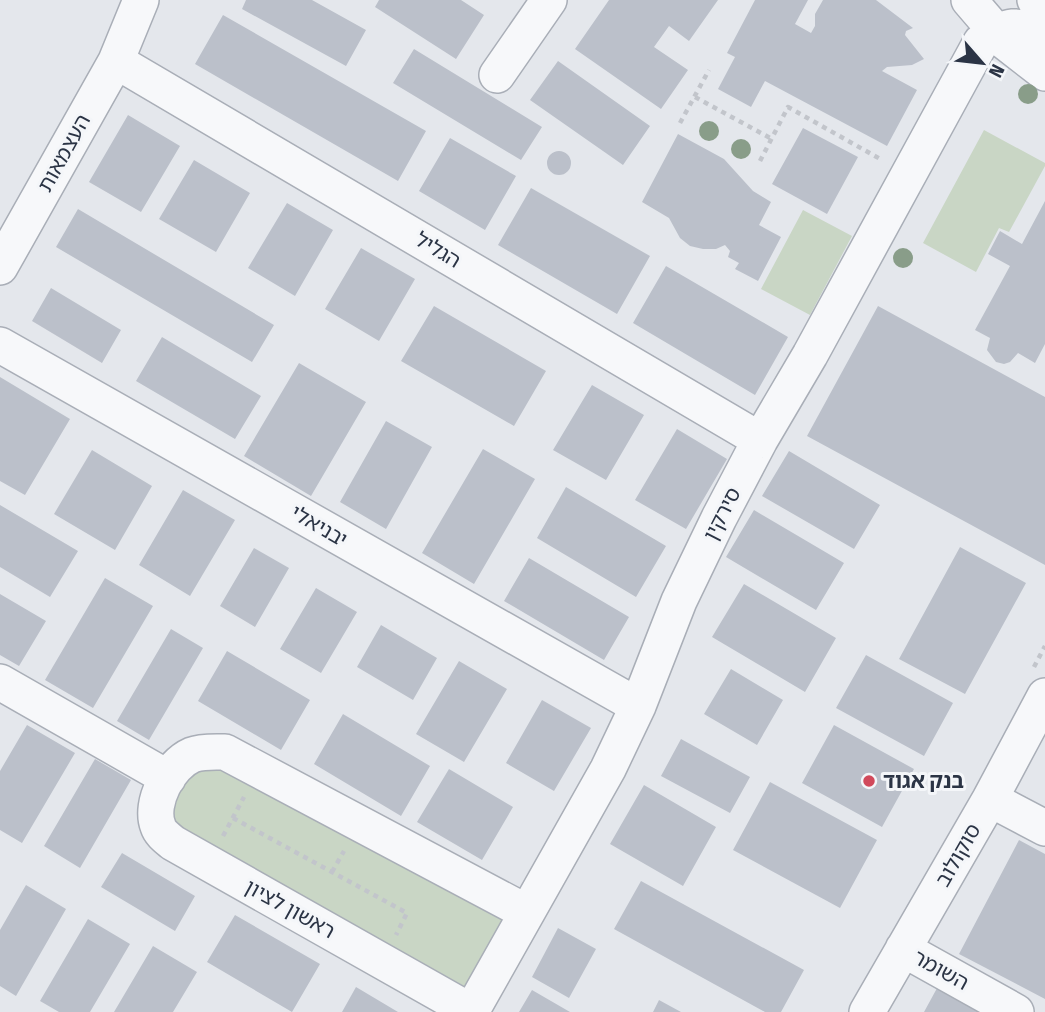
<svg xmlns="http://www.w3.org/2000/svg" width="1045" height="1012" viewBox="0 0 1045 1012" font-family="'Fira Sans Condensed','Noto Sans Hebrew',sans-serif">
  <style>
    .green { fill: #c9d6c5 }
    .building { fill: #bbc0ca }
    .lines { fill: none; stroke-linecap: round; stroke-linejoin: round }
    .minor-casing { stroke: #a9aeb7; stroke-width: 38 }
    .path { stroke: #c2c5cb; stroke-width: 4.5; stroke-dasharray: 5 5; stroke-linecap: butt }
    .minor { stroke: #f7f8fa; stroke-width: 35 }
    .tree { fill: #899d89 }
    .poi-dot { fill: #d1495b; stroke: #f4f6f9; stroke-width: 2.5 }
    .labels { text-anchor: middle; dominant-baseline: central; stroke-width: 6; stroke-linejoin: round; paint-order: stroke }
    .street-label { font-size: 21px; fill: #2b3445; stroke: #f4f6f9 }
    .poi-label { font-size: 21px; font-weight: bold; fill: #2b3445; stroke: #f4f6f9; text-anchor: start }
  </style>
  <rect width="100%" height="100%" fill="#e4e7ec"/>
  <path class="green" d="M984,130L1045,163V166L1009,232L999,228L976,272L923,243Z
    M803,210L852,236L810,315L761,289Z
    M203,752L526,912L472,1012L173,843L157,804Z"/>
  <path class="building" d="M246,0H312L366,30L346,66L242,9Z
    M379,0H461L484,15L456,59L375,7Z
    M609,0H718L689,41L669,26L654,47L688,70L661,109L575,49Z
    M755,0H808L795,24L811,33L815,26V14L823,0H876L913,28L906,31L905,35L924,59L912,65L887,67L882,71L917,90L887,146L765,81L751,107L718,89L735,57L727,53Z
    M223,15L426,131L398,181L195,64Z
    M414,49L542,127L521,160L393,83Z
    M558,61L650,126L623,165L530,100Z
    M128,115L180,146L141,212L89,182Z
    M803,128L858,157L827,214L772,184Z
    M678,134L724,159L753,191L771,202L759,225L781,237L758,281L735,269L739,263L728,257L730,251L725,245L716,249H703L690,246L680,238L669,218L642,202Z
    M450,138L516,176L485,230L419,191Z
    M547 163a12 12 0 1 1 24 0a12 12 0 1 1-24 0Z
    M194,160L250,193L216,252L159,219Z
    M531,188L650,256L617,314L498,245Z
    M1045,201V344L1035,363L1018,353L1010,362L1004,364L996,362L987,350L990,338L975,330L1010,266L988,254L1000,231L1022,244Z
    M287,203L333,230L295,296L248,268Z
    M78,209L274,325L252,362L56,247Z
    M361,248L415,279L379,341L325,309Z
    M666,266L788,337L755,395L633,323Z
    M51,288L121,330L102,363L32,321Z
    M434,306L546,371L514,426L401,361Z
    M878,306L1045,397V565L807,436Z
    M162,337L261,396L235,439L136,381Z
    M299,363L366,402L311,496L244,456Z
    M0,377L70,419L25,495L0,481Z
    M592,385L644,415L606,480L553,450Z
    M386,421L432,447L386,529L340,502Z
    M677,429L727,459L686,529L635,500Z
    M483,449L535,479L474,584L422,553Z
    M92,450L152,486L115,550L54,514Z
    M789,451L880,505L854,549L762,496Z
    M566,487L666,546L636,597L537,538Z
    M183,490L235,520L190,596L139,565Z
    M0,505L78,551L50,597L0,567Z
    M754,510L844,563L816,610L726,557Z
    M960,547L1026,583L965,694L899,659Z
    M254,548L289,568L255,627L220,606Z
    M529,558L629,617L604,660L504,601Z
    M105,578L153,606L93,708L45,680Z
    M744,584L836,638L805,692L712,637Z
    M316,588L357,612L321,673L280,649Z
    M0,594L46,621L19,666L0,655Z
    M381,625L437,658L413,700L357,667Z
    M171,629L203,648L149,740L117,721Z
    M227,651L310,700L281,750L198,701Z
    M866,655L953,703L924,756L836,708Z
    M459,661L507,689L464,762L416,734Z
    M731,669L783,700L757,745L704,714Z
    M542,700L591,728L554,791L506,763Z
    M343,714L430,766L401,816L314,764Z
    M27,725L75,753L22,843L0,830V771Z
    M834,725L914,769L882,827L802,783Z
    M681,739L750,777L730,813L661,776Z
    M95,759L131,780L80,868L44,846Z
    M449,769L513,807L482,860L417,822Z
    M770,782L877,840L840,908L733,850Z
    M644,785L716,827L683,886L610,844Z
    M1019,840L1045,854V999L959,954Z
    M122,853L195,896L175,931L101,887Z
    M641,881L804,970L781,1012H765L614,929Z
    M26,885L66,909L16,996L0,986V930Z
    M235,915L320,964L292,1012L207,962Z
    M88,919L130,944L90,1012H59L40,1001Z
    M558,928L596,949L569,998L532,977Z
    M153,946L197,972L173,1012H114Z
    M942,979L1001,1012H924Z
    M356,987L398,1012H342Z
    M532,990L570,1012H519Z
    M659,1000L681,1012H653Z"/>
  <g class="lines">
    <defs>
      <path id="minor" d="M969,0L1005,42L1045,73
        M1035,0L1045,7
        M116,61L760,440
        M497,75L549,0
        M0,267L116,61L141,0
        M0,345L638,706
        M0,682L168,778
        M990,799L1045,828
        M903,949L1016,1012
        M471,1012L608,769L638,706L679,601L719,518L760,440L810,355L981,42C1010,24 1015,21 1045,39
        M472,1012L173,843C167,838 160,833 158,826C149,803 169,765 192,755C202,751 215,752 225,752L526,912
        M867,1012L990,799L1045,696"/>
    </defs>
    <use href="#minor" class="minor-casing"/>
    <path class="path" d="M695,97L772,139
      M680,123L709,70
      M760,161L788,107L882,160
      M1034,667L1045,646
      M233,818L407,913L396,935
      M223,836L244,797
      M332,872L344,851"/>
    <use href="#minor" class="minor"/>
  </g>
  <g class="tree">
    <circle cx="1028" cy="94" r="10"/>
    <circle cx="709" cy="131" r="10"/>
    <circle cx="741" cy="149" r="10"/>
    <circle cx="903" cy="258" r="10"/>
  </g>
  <circle class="poi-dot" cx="869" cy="781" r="7"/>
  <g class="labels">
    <g class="street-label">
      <text transform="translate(64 153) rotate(-61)">העצמאות</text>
      <text transform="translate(438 250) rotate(31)">הגליל</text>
      <text transform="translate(722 514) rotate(-63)">סירקין</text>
      <text transform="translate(319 526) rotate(30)">יבניאלי</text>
      <text transform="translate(958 855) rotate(-60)">סוקולוב</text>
      <text transform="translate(290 909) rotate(29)">ראשון לציון</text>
      <text transform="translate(941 970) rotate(29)">השומר</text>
    </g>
    <g class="poi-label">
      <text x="883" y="781">בנק אגוד</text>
    </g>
  </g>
  <g transform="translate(982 63) rotate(118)" stroke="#f4f6f9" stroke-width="5" paint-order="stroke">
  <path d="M0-5L12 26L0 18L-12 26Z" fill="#2b3445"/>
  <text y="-10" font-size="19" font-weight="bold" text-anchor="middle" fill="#2b3445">N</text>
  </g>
</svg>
